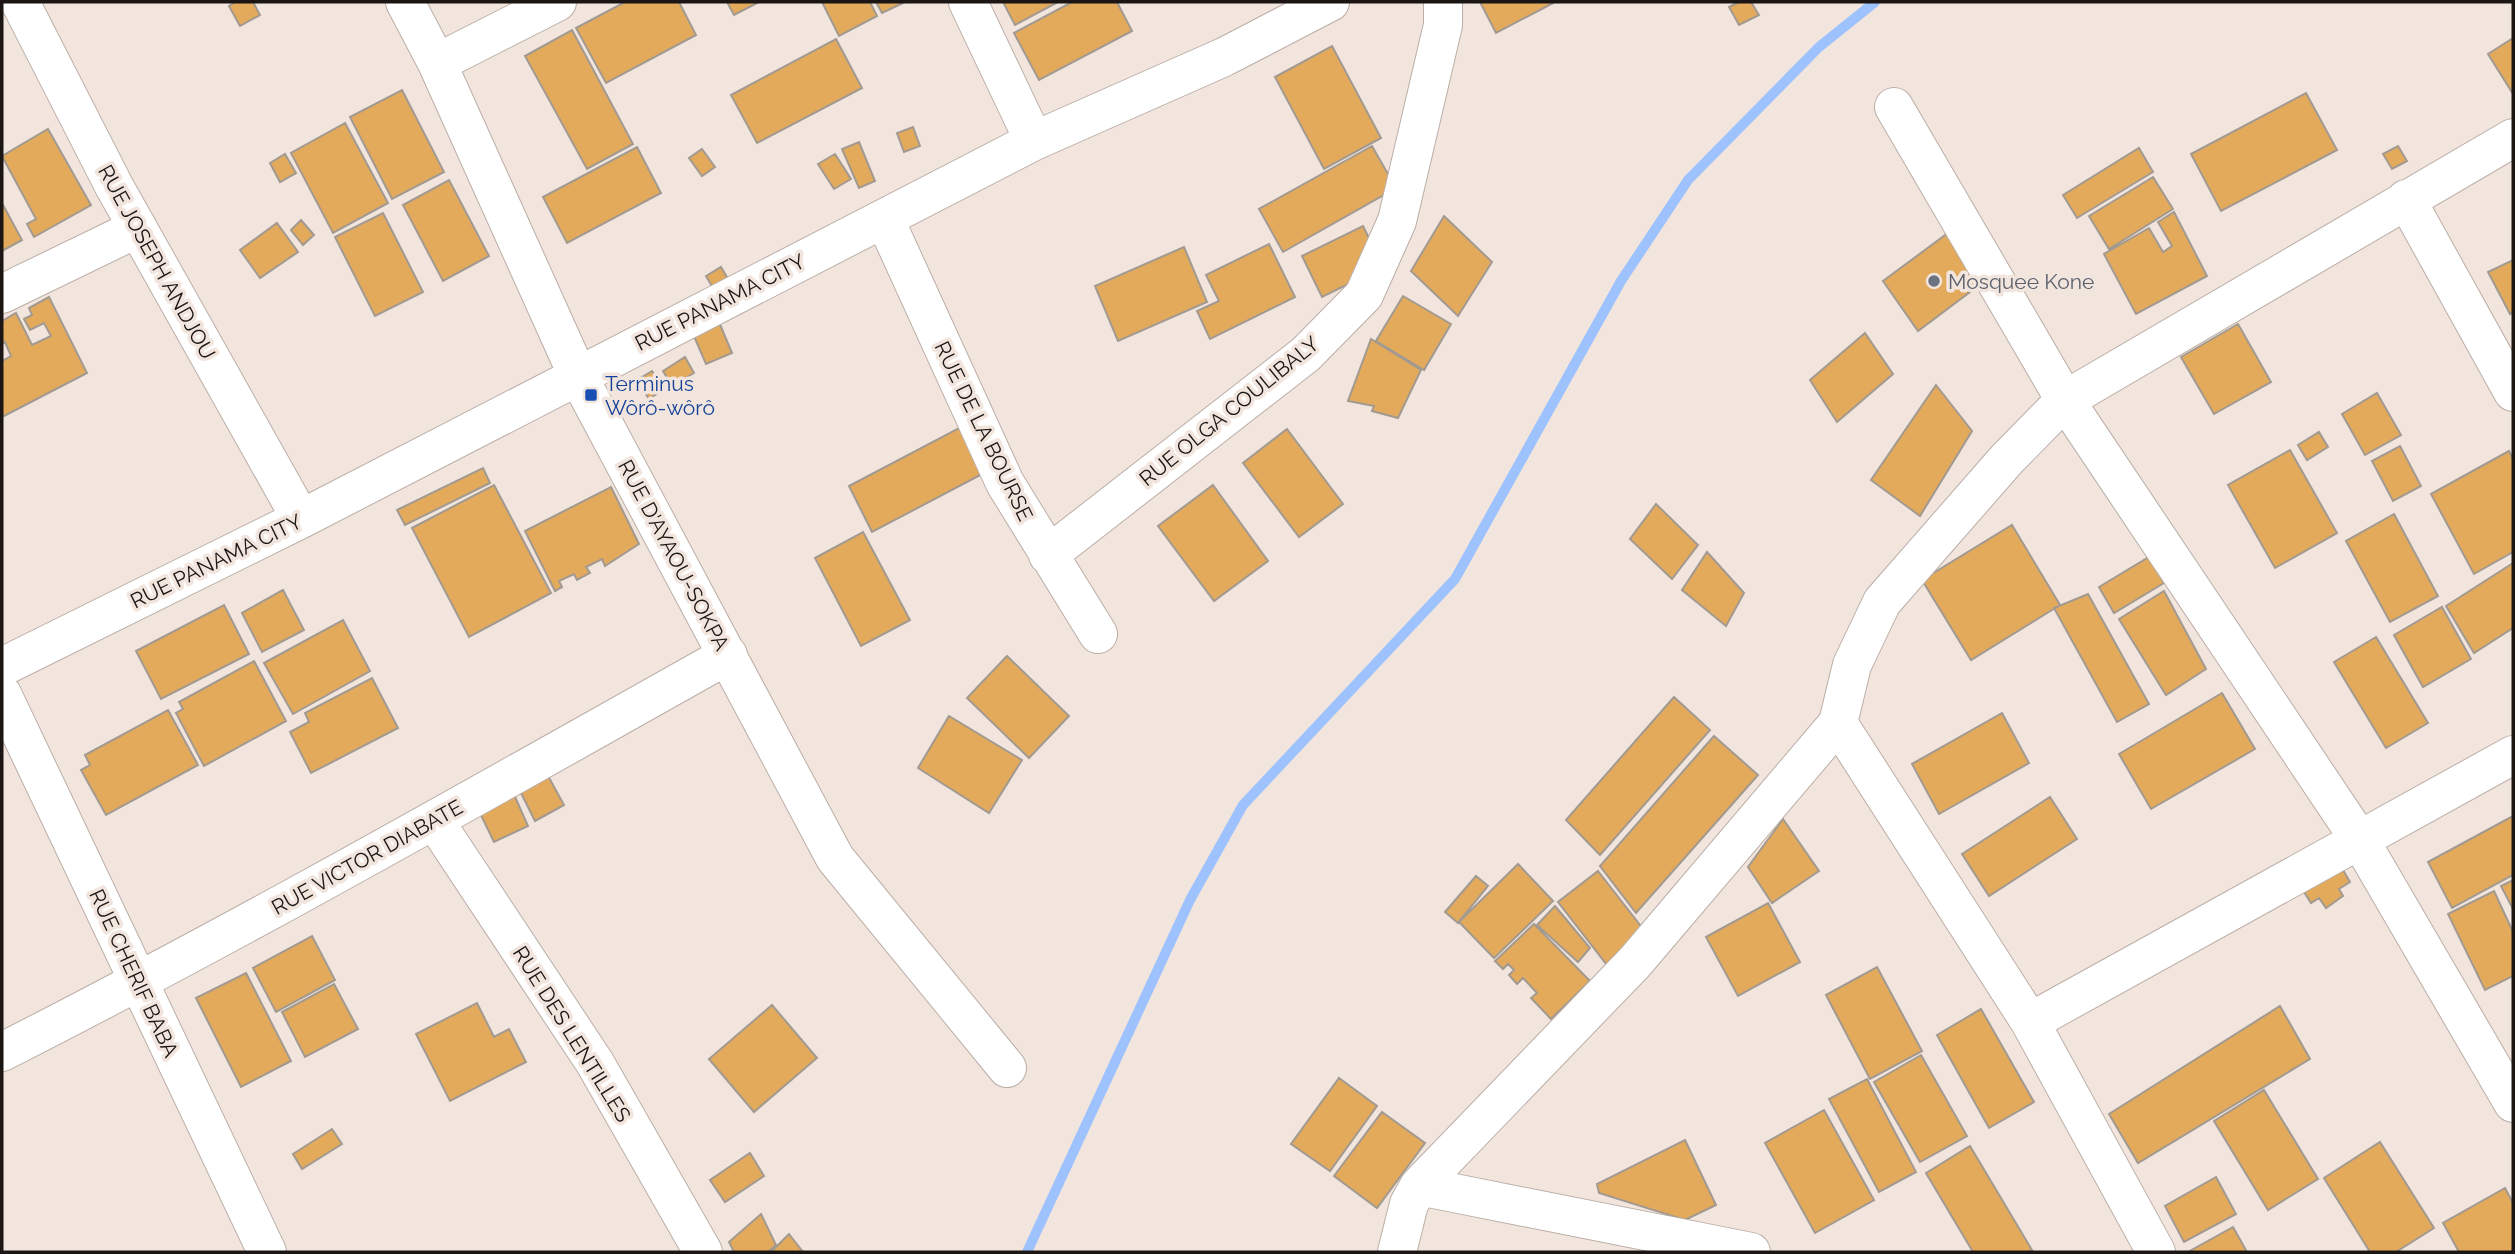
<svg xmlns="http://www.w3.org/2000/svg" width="2515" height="1254" viewBox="0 0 2515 1254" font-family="Raleway,sans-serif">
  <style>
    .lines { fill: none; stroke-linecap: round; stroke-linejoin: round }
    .stream { stroke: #9dc2fd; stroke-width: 10 }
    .building { fill: #e3aa5c; stroke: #a29a90; stroke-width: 2 }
    .minor-casing { stroke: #bbaea7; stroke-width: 40 }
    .minor { stroke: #fff; stroke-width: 38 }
    .worship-dot { fill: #6b7280; stroke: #f2e5de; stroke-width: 2.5 }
    .transit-dot { fill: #1a4fb4; stroke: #f2e5de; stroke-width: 2.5 }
    .labels { text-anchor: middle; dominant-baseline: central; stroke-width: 7; stroke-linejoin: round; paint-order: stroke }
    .street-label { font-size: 21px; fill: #1b1614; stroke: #f2e5de }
    .worship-label { font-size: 21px; fill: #5b616d; stroke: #f2e5de; text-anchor: start }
    .transit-label { font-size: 21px; fill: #164399; stroke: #f2e5de; text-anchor: start }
  </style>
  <rect width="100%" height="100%" fill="#f2e5de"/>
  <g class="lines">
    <path class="stream" d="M1027,1252L1190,900L1243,805L1455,579L1621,281L1688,180L1819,47L1875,2"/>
  </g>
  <path class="building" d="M235,2H253L260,15L240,26L229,6Z
    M625,2H679L696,35L606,83L576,28Z
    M727,2H759L734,15Z
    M822,2H870L877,16L839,36Z
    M876,2H905L882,13Z
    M1003,2H1058L1015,25Z
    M1072,2H1117L1132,31L1039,80L1014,33Z
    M1480,2H1555L1496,33Z
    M1739,2H1751L1759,15L1739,25L1729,7Z
    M572,30L633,144L587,169L525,56Z
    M2513,38V94L2488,54Z
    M836,39L862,88L757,143L731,95Z
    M1332,46L1381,138L1324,169L1275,77Z
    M402,90L444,172L392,199L350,117Z
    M2306,93L2337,150L2221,211L2191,154Z
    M345,123L388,203L333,233L291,153Z
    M913,127L920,146L904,152L897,133Z
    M48,129L91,205L34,237L27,224L36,219L2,156Z
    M859,142L875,181L859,188L842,149Z
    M1372,146L1396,188L1283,252L1259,209Z
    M2398,146L2407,161L2392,169L2383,154Z
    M637,147L661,193L567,243L543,197Z
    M2139,148L2153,172L2077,218L2063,195Z
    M702,149L715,167L702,176L689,158Z
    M285,154L296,173L280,182L270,163Z
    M835,154L851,179L834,189L818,164Z
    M2153,177L2173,209L2109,249L2089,216Z
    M449,180L489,256L443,281L403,205Z
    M2,203L22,240L2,251Z
    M2174,212L2207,276L2136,314L2104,254L2149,228L2163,252L2172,246L2158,222Z
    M383,213L423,292L375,316L335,237Z
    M1444,216L1492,262L1458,316L1411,271Z
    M301,220L314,235L303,245L291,230Z
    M277,223L298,252L260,278L240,250Z
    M1363,226L1383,267L1322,297L1302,256Z
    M1952,230L1986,280L1918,331L1883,281Z
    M1269,244L1295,297L1210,339L1197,311L1219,301L1206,275Z
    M1184,247L1207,302L1118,341L1095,286Z
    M2513,260V312L2510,314L2488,272Z
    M721,267L731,284L716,293L706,276Z
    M1403,296L1451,324L1424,370L1376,341Z
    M49,297L87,373L2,417V361L11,356L5,342L2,344V321L16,313L32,345L51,336L44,323L30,330L24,319L32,315L29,308Z
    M719,322L732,353L706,364L693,334Z
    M2238,324L2271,382L2214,414L2181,357Z
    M1865,333L1893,374L1837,422L1810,380Z
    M1371,339L1421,370L1398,418L1372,411L1374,406L1348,401Z
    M685,357L694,373L672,386L663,371Z
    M652,371L664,389L649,399L637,380Z
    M1936,385L1972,431L1920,516L1871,480Z
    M2377,393L2401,435L2365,455L2342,414Z
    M961,427L984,473L872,532L849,486Z
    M1287,429L1343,504L1299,537L1243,463Z
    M2319,432L2328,447L2307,460L2298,445Z
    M2400,446L2421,486L2393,501L2372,461Z
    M2290,450L2337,533L2275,568L2228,485Z
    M2509,451L2513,459V552L2474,574L2431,494Z
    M483,468L490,483L405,525L397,510Z
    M494,485L551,593L469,637L412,528Z
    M1213,485L1268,561L1214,601L1158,526Z
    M611,487L639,544L605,566L602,559L586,567L590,573L577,580L574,574L559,581L562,587L555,591L525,531Z
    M1656,504L1698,545L1672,579L1630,539Z
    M2394,514L2438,596L2390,622L2346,541Z
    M2012,525L2060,605L1971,660L1922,580Z
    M863,532L910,620L861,646L815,558Z
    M1707,552L1744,593L1726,626L1682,590Z
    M2149,557L2164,583L2114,613L2099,587Z
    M2513,563V628L2474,653L2446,606Z
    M283,590L304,630L262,652L242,613Z
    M2164,591L2206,669L2166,695L2119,619Z
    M2088,594L2149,704L2117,722L2054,608Z
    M224,605L249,654L161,699L136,651Z
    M2442,607L2471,659L2423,687L2394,635Z
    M343,620L370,671L293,714L264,663Z
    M2376,637L2428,723L2386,748L2334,662Z
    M1007,656L1069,716L1029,758L967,698Z
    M254,661L286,721L204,766L176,713L183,709L179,702Z
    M372,678L398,728L311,773L290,732L309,722L305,713Z
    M2222,693L2255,749L2151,809L2119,754Z
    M1674,697L1710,730L1600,855L1566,820Z
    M168,710L198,765L106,815L81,770L90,765L85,755Z
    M2002,713L2029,763L1939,814L1912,764Z
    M949,716L1022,760L989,813L918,768Z
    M1714,736L1758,775L1636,913L1600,866Z
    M547,774L564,805L535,821L519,789Z
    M512,790L528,826L494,842L477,807Z
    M2050,797L2077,839L1989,896L1962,854Z
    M2513,816V875L2452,908L2428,862Z
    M1783,819L1819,871L1772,903L1748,867Z
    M1518,864L1553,901L1494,958L1459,922Z
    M2340,865L2350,882L2339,889L2343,896L2326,908L2319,898L2311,903L2301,887Z
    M1598,871L1647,934L1607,965L1558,902Z
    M1476,876L1488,886L1458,923L1445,912Z
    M2513,880V909L2501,886Z
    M2494,891L2513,932V976L2485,990L2448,914Z
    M1768,903L1800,962L1738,996L1706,937Z
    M1555,906L1590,948L1578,962L1537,925Z
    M1534,924L1590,981L1551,1019L1531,998L1537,993L1523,978L1517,984L1509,975L1514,970L1508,964L1503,969L1495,961Z
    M312,936L335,980L276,1012L253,968Z
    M1877,967L1922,1051L1870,1079L1826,995Z
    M246,973L291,1061L241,1087L196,998Z
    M334,984L358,1029L305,1057L282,1012Z
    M477,1003L494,1037L509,1029L526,1062L450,1101L416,1034Z
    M772,1005L817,1058L754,1112L709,1059Z
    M2280,1006L2310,1059L2138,1163L2109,1114Z
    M1981,1009L2034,1102L1989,1128L1937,1035Z
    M1921,1055L1967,1136L1920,1162L1874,1082Z
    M1339,1078L1377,1106L1330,1171L1291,1144Z
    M1867,1079L1916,1172L1879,1192L1829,1099Z
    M2264,1090L2318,1179L2268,1210L2214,1121Z
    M1824,1110L1874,1200L1815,1233L1765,1143Z
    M1382,1112L1425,1143L1377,1208L1334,1176Z
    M332,1129L342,1144L302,1169L293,1154Z
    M1685,1140L1716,1205L1685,1220L1599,1193L1597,1184Z
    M2380,1142L2434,1228L2396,1252H2370L2324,1178Z
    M1970,1146L2032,1250L2028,1252H1973L1926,1173Z
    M750,1153L764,1176L725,1202L710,1180Z
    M2216,1177L2236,1214L2184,1242L2165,1206Z
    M2505,1188L2513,1203V1252H2459L2443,1223Z
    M761,1214L776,1245L768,1252H734L729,1242Z
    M2233,1227L2247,1252H2188Z
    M789,1234L803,1252H771Z"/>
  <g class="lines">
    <defs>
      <path id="minor" d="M20,2L114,186L301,519
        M405,2L437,63L577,374L835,858L1007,1068
        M968,2L1034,141
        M437,63L557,2
        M1894,107L2065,400L2361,842L2513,1103
        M2406,199L2513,392
        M885,220L1005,483L1098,634
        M2,294L138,228
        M1048,555L1306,354L1364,295L1397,221L1443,25V2
        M2,667L301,519L1034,141L1224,57L1330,2
        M2,694L267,1252
        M1838,723L1852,665L1882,602L2007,459L2065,400L2513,138
        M434,820L595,1063L703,1252
        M2,1052C248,927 487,790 728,655
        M1419,1186L1751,1252
        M1397,1252L1409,1204L1419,1186L1635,962L1838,723L2030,1022
        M2156,1252L2030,1022L2513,755"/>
    </defs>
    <use href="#minor" class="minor-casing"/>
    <use href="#minor" class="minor"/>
  </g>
  <circle class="worship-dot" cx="1934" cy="281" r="7"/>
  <rect class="transit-dot" x="584" y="388" width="14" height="14" rx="3.5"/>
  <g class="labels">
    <g class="street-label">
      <text transform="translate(157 262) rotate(61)">RUE JOSEPH ANDJOU</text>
      <text transform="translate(720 302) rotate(-27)">RUE PANAMA CITY</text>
      <text transform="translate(1229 411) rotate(-39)">RUE OLGA COULIBALY</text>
      <text transform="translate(984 431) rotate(64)">RUE DE LA BOURSE</text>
      <text transform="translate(674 555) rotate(62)">RUE D'AYAOU-SOKPA</text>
      <text transform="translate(216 561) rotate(-26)">RUE PANAMA CITY</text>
      <text transform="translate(367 857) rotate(-29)">RUE VICTOR DIABATE</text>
      <text transform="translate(134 973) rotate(65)">RUE CHERIF BABA</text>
      <text transform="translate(572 1034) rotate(58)">RUE DES LENTILLES</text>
    </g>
    <g class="worship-label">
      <text x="1948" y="281">Mosquee Kone</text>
    </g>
    <g class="transit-label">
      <text x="605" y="383">Terminus<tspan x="605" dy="24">Wôrô-wôrô</tspan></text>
    </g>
  </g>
  <rect width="2515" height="1254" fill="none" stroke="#1b1614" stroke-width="7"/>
</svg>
